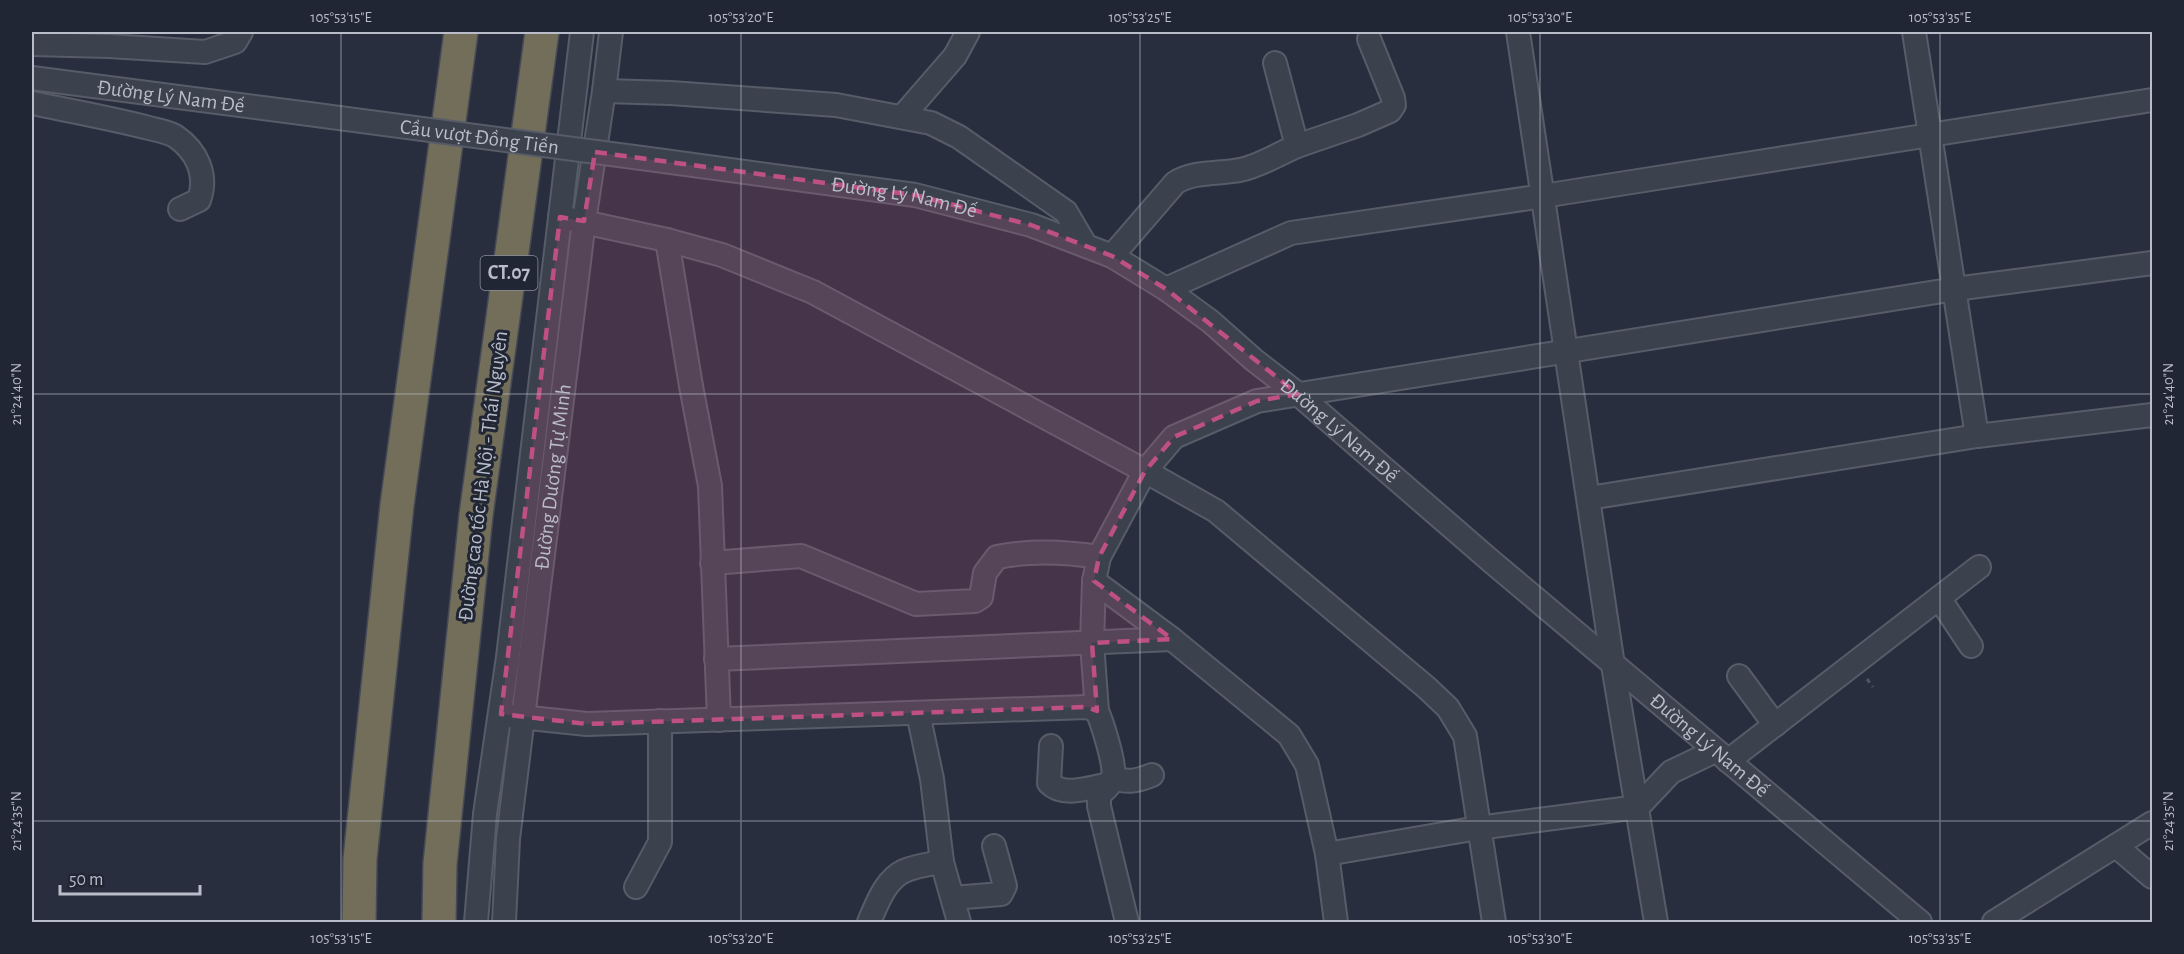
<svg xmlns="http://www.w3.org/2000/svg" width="2184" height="954" viewBox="0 0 2184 954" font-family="'Alegreya Sans',sans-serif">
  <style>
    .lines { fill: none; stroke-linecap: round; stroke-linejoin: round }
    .minor-casing { stroke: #575c69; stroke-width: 26 }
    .highway-casing { stroke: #444956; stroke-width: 36 }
    .path { stroke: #4b585e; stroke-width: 3; stroke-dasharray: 4.5 4.5; stroke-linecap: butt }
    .minor { stroke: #3c414e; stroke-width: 22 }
    .highway { stroke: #736e5a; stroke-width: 33 }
    .minor-bridge-casing { stroke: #575c69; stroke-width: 26; stroke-linecap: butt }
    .minor-bridge { stroke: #3c414e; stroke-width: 22 }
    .marked { fill: #bf5182; fill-opacity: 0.2; stroke: #bf5182; stroke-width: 4.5; stroke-dasharray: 12 8; stroke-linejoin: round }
    .ticks { fill: none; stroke: #b9bcc9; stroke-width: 1.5; stroke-opacity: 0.45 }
    .labels { text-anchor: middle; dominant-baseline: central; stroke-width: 6; stroke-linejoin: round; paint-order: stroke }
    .shield { fill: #212634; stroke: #8b8f9c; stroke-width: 1.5 }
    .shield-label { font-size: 20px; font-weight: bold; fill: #b9bcc9 }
    .street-label { font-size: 21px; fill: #b9bcc9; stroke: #212634 }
    .neatline { fill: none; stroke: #b9bcc9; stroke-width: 2 }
    .ticks-label { font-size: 15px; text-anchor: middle; fill: #b9bcc9 }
  </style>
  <rect width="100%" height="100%" fill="#292e3e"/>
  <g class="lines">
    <defs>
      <g id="minor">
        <path d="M1518,32L1613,665L1656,922"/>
        <path d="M1914,32L1977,436"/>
        <path d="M32,44L109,46L205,52L235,42L241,32"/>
        <path id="s1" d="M32,78L309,114"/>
        <path d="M604,91L671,93L836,105L931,123L959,137L1066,212L1086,246"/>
        <path d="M32,103C71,111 110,118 149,128C157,130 168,132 175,136C197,151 208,175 199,200L180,209"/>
        <path d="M902,117L955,56L968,32"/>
        <path d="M1297,146L1358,125L1390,111L1394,105L1393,98L1369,39"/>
        <path id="s2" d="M649,159L915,195L1031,225L1112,256L1166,289L1210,321L1254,360L1298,394L1492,562L1920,922"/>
        <path d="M560,217L667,240L722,255L813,292L1145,471L1216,511L1427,688L1448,708L1465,736L1494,922"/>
        <path d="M667,240L691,386L710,486L719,720"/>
        <path d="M1112,256L1175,183C1193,171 1219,174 1240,170C1260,166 1278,154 1297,146L1275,63"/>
        <path d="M1166,289L1291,233L1543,196L2152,100"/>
        <path d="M1589,498L1977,436L2152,415"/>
        <path d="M712,563L801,556L916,604L975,601L981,597L985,573L997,557C1031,550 1066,552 1099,557"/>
        <path d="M1094,581L1172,639L1289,735L1307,765L1327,854L1336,922"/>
        <path d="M1939,598L1971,646"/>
        <path d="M716,659L1172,639"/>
        <path d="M1739,676L1775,725"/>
        <path d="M1097,711L1092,643L1094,581L1099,557L1145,471L1174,437L1257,401L1955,289L2152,263"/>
        <path d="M918,713L932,779L942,862L959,922"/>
        <path d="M510,716L587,724L1087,707L1097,711C1102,722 1116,766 1113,776C1111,785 1105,790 1099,795V806L1127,922"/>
        <path d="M1051,746L1049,783C1064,798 1091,787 1110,784"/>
        <path d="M1728,761L1979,567"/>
        <path d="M1113,778C1128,783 1137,781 1152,775"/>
        <path d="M2116,846L2152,877"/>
        <path d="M1327,854L1478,828L1638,807L1671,772L1715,751"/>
        <path d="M636,887L660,842V721"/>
        <path d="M953,898L1001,894L1005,886L994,846"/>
        <path d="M476,922L485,814L508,657L582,32"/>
        <path id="s3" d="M504,922L508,839L584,221L604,91L611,32"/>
        <path d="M869,922C877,904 885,880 904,871C915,866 930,864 942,862"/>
        <path d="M1994,922L2152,823"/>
      </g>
      <path id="highway" d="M359,922L360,859L397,505L461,32
        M439,922L440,864L476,515L542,32"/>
    </defs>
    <use href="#minor" class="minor-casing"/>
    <use href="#highway" class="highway-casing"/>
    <path class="path" d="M1867,679L1873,687"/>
    <use href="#minor" class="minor"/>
    <use href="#highway" class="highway"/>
    <defs>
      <g id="minor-bridge">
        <path id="s4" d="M309,114L649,159"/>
      </g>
    </defs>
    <use href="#minor-bridge" class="minor-bridge-casing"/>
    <use href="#minor-bridge" class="minor-bridge"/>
  </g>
  <path class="marked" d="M595,152L915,195L1031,225L1112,256L1166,289L1298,394L1257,401L1174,437L1145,471L1099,557L1094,581L1172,639L1092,643L1097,711L1087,707L587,724L501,714L560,217L584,221Z"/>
  <path class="ticks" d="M341,32V922M741,32V922M1140,32V922M1540,32V922M1940,32V922M32,394H2152M32,821H2152"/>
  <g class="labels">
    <rect class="shield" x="480.5" y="256" width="57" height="34" rx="4.5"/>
    <g class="shield-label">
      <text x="509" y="273">CT.07</text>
    </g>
    <g class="street-label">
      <text stroke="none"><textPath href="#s1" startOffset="140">Đường Lý Nam Đế</textPath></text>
      <text stroke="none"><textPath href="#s4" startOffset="172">Cầu vượt Đồng Tiến</textPath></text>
      <text stroke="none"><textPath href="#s2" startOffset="258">Đường Lý Nam Đế</textPath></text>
      <text stroke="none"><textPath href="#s2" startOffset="762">Đường Lý Nam Đế</textPath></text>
      <text transform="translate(483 476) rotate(-83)">Đường cao tốc Hà Nội - Thái Nguyên</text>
      <text stroke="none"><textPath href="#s3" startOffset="448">Đường Dương Tự Minh</textPath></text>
      <text stroke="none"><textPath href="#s2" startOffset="1248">Đường Lý Nam Đế</textPath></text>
    </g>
  </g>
  <rect width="2184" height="954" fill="none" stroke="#212634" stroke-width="66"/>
  <path d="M60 885v9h140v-9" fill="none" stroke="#b9bcc9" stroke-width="3"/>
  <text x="69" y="885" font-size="18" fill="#b9bcc9" stroke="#212634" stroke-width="4.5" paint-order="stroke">50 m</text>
  <rect x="33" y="33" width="2118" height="888" class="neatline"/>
  <g class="ticks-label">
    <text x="341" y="22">105°53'15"E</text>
    <text x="741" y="22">105°53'20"E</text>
    <text x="1140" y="22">105°53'25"E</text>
    <text x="1540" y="22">105°53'30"E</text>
    <text x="1940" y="22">105°53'35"E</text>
    <text transform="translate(16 394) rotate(-90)" y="5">21°24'40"N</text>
    <text transform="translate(2168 394) rotate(-90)" y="5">21°24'40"N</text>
    <text transform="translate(16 821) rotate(-90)" y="5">21°24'35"N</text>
    <text transform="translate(2168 821) rotate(-90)" y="5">21°24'35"N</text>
    <text x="341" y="943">105°53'15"E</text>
    <text x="741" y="943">105°53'20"E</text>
    <text x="1140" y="943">105°53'25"E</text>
    <text x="1540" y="943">105°53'30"E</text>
    <text x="1940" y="943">105°53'35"E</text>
  </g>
</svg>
